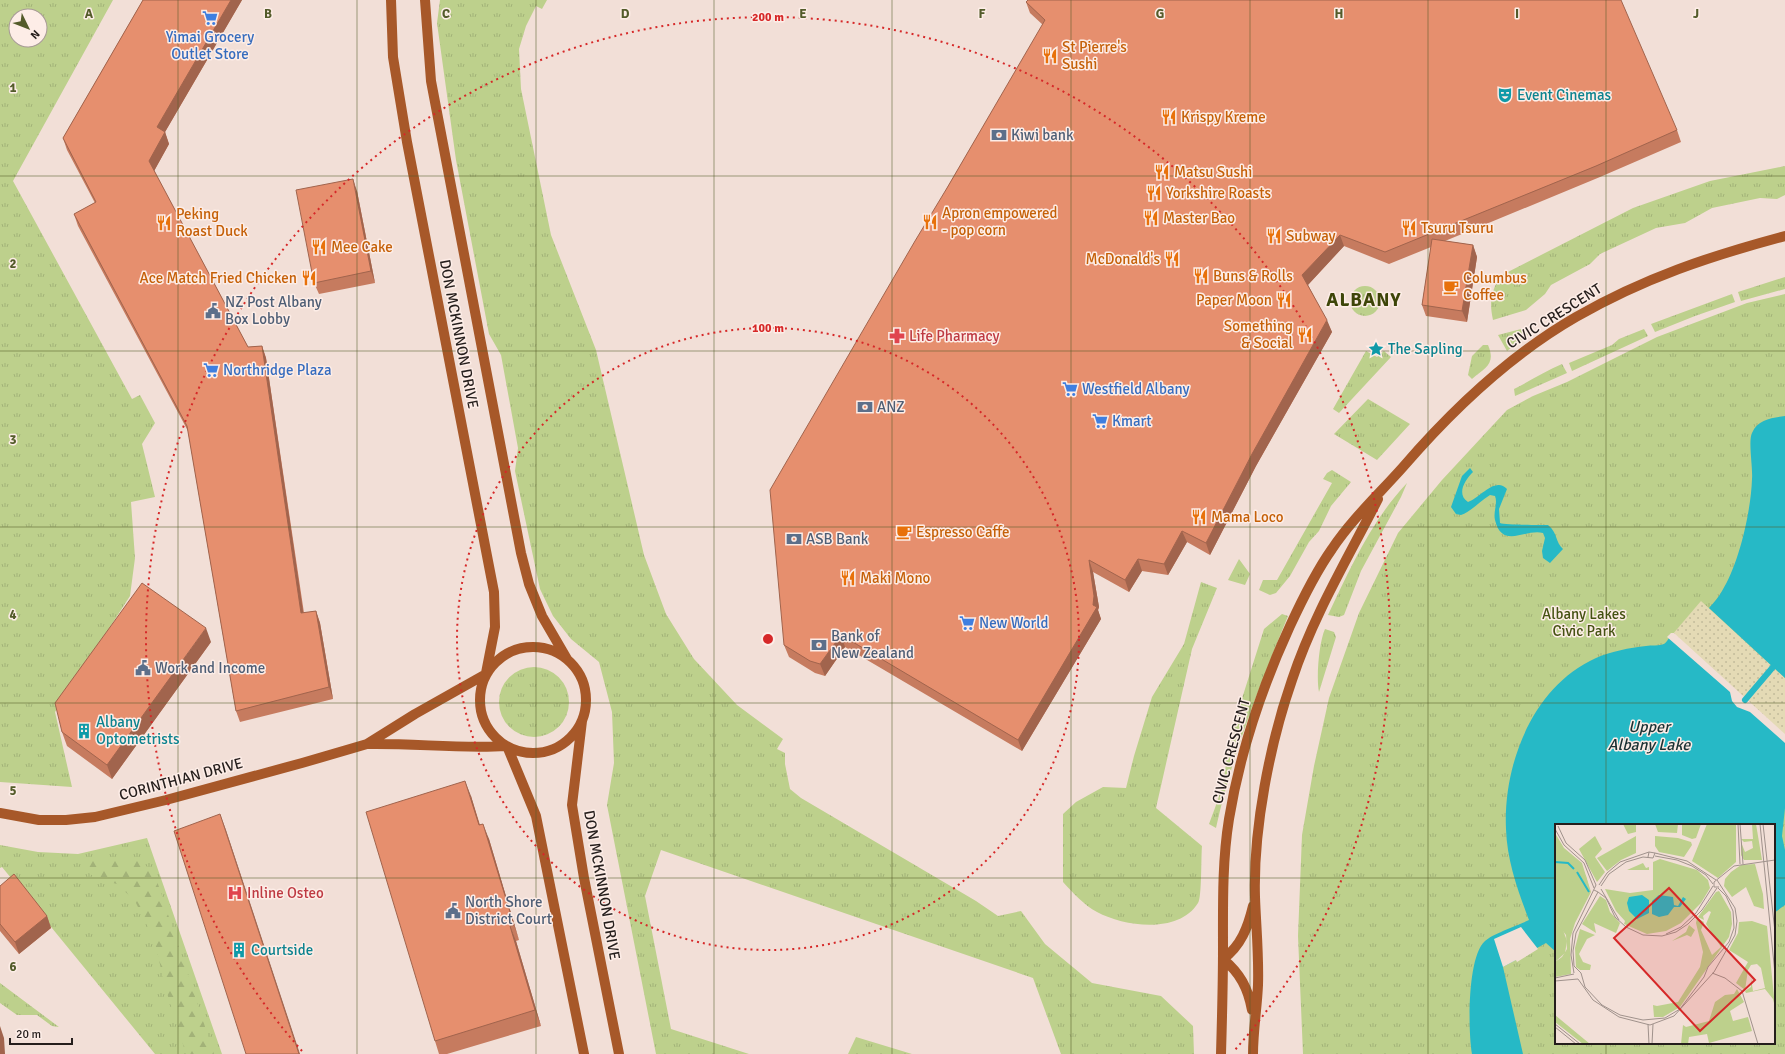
<svg xmlns="http://www.w3.org/2000/svg" width="1785" height="1054" viewBox="0 0 1785 1054" font-family="Signika,sans-serif">
  <style>
    .grass { fill: url(#grass-tufts); fill-rule: evenodd }
    .forest { fill: url(#forest-firs) }
    .sand { fill: url(#sand-dots) }
    .water { fill: #26b9c6 }
    .pier { fill: #f2dfd7 }
    .lines { fill: none; stroke-linecap: round; stroke-linejoin: round }
    .stream { stroke: #26b9c6; stroke-width: 6 }
    .secondary { stroke: #a75829; stroke-width: 10 }
    .wall { fill: #c67b5f }
    .shaded-wall { fill: #a1644d }
    .building { fill: #e68f6e; stroke: #a1644d }
    .grid { fill: none; stroke: #535b2a; stroke-width: 1; stroke-opacity: 0.55 }
    .ring { fill: none; stroke: #d62828; stroke-width: 2; stroke-dasharray: 2 4 }
    .labels { text-anchor: middle; dominant-baseline: central; stroke-width: 3; stroke-linejoin: round; paint-order: stroke }
    .shop-label { font-size: 15px; fill: #366cbe; stroke: #fdede7; text-anchor: start }
    .food-label { font-size: 15px; fill: #c56008; stroke: #fdede7; text-anchor: start }
    .culture-label { font-size: 15px; fill: #0d838f; stroke: #fdede7; text-anchor: start }
    .service-label { font-size: 15px; fill: #4e5e75; stroke: #fdede7; text-anchor: start }
    .street-label { font-size: 15px; fill: #251e1c; stroke: #fdede7 }
    .health-label { font-size: 15px; fill: #be3a42; stroke: #fdede7; text-anchor: start }
    .park-label { font-size: 15px; fill: #455212; stroke: #fdede7 }
    .water-label { font-size: 16px; font-style: italic; fill: #1a3133; stroke: #fdede7 }
    .district-label { font-size: 19px; font-weight: bold; letter-spacing: 1px; fill: #3d4508; stroke: #fdede7 }
    .inset-river { fill: none; stroke: #26b9c6; stroke-width: 2 }
    .inset-road { fill: none; stroke: #a0928c; stroke-width: 1 }
    .view { fill: #d62828; fill-opacity: 0.15; stroke: #d62828; stroke-width: 2 }
    .inset-edge { fill: none; stroke: #251e1c; stroke-width: 2 }
    .grid-label { font-size: 13px; text-anchor: middle; font-weight: bold; fill: #535b2a; stroke: #fdede7; stroke-width: 3; stroke-linejoin: round; paint-order: stroke }
    .centre { fill: #d62828; stroke: #fdede7; stroke-width: 2 }
    .ring-label { font-size: 12px; text-anchor: middle; font-weight: bold; fill: #d62828; stroke: #fdede7; stroke-width: 3; stroke-linejoin: round; paint-order: stroke }
  </style>
  <defs>
    <pattern id="grass-tufts" width="24" height="20" patternUnits="userSpaceOnUse"><rect width="24" height="20" fill="#bdd08c"/><path d="M3 7l-1-3M5 7V3M7 7l1-3M15 17l-1-3M17 17v-4M19 17l1-3" fill="none" stroke="#a2b278"/></pattern>
    <pattern id="forest-firs" width="22" height="20" patternUnits="userSpaceOnUse"><rect width="22" height="20" fill="#bdd08c"/><path d="M5 1l3.5 6h-7zM16 11l3.5 6h-7z" fill="#a2b278"/></pattern>
    <pattern id="sand-dots" width="8" height="8" patternUnits="userSpaceOnUse"><rect width="8" height="8" fill="#e4dab5"/><path d="M2 2h.1M6 6h.1" fill="none" stroke="#c3bb9b" stroke-width="1.8" stroke-linecap="round"/></pattern>
  </defs>
  <rect width="100%" height="100%" fill="#f2dfd7"/>
  <path class="grass" d="M0,0H113L13,181L132,399L140,395L155,423L142,444L155,497L131,502L135,558L130,596L55,712L72,787L0,782ZM16,16H40V40H16Z
    M440,0H547L542,9L536,6L526,26L519,49L521,89L551,235L596,350L644,555L666,614L694,659L737,705L783,739L777,749L785,753V764L790,789L801,798L976,901L998,916L1021,911L1045,944L1092,983L1161,996L1193,1026L1194,1054H1061L1033,978L661,850L645,896L671,1029L749,1054H656L607,805L614,763L612,712L599,662L571,639L553,616L540,589L515,471L518,448L501,355L489,334L456,160L437,23Z
    M1785,166V195L1777,199L1760,198L1712,208L1685,223L1656,228L1600,254L1590,264L1551,285L1545,294L1526,310L1493,320C1489,301 1491,293 1500,276L1633,208L1710,181Z
    M1785,277V289L1741,301L1738,292Z
    M1350 301a15 15 0 1 1 30 0a15 15 0 1 1-30 0Z
    M1732,294L1735,302L1695,316L1655,332L1651,324Z
    M1785,294V1054H1303L1298,936L1302,835L1314,766L1329,698L1359,613L1398,533L1442,480L1507,410L1533,396L1567,382L1657,337L1747,303ZM1556,825H1774V1043H1556Z
    M1525,328L1533,331L1507,351L1498,335Z
    M1644,329L1648,336L1572,371L1569,363L1612,345L1619,339Z
    M1483,345H1488C1496,364 1486,367 1472,379L1468,375L1472,356Z
    M1366,351L1377,357L1384,351L1391,357L1339,413L1333,409Z
    M1562,364L1567,373L1515,396L1514,389C1530,381 1545,371 1562,364Z
    M1368,399L1410,424L1377,460L1334,434Z
    M1332,470L1351,482L1331,506L1319,531L1309,542L1290,576L1276,593L1270,595L1259,590L1263,580H1277L1332,483L1323,479L1327,473Z
    M1407,483L1401,497L1361,571L1344,615L1339,617L1328,615C1350,569 1371,521 1407,483Z
    M1239,559L1250,574L1245,585L1228,580Z
    M1201,582L1217,588L1192,649L1156,808L1202,846C1201,855 1202,898 1198,903C1179,934 1125,927 1097,912C1084,905 1073,893 1063,882V814L1076,802L1103,787L1126,788L1134,756L1152,697L1184,644Z
    M1282,614L1288,616C1260,685 1232,754 1216,828L1209,824C1218,800 1228,775 1226,749L1264,629Z
    M1325,629L1334,632L1336,637L1319,692C1316,678 1319,642 1325,629Z
    M499 702a35 35 0 1 1 70 0a35 35 0 1 1-70 0Z
    M147,838L222,1054H155L2,867L0,868V845L38,852L78,854Z
    M0,983L59,1027L52,1026L37,1015H17L0,1003Z
    M856,1037L912,1054H848Z"/>
  <path class="forest" d="M116,857L139,859L155,875L214,1054H186L166,990L154,939L135,901L117,884L97,879L81,867L94,859Z"/>
  <path class="sand" d="M1701,601L1785,678V736L1672,635Z"/>
  <path class="water" d="M1785,416V678L1709,608C1714,602 1719,597 1722,591C1739,564 1751,511 1752,479C1753,468 1748,441 1752,433C1758,419 1772,418 1785,416Z
    M1470,468L1473,472C1465,480 1456,494 1468,502C1479,499 1495,476 1507,489L1499,509L1500,523C1505,525 1540,525 1548,525C1558,533 1555,542 1563,549L1550,563L1543,558L1542,551L1545,538L1543,533C1526,528 1502,550 1495,520C1493,511 1498,504 1495,496L1490,495C1480,501 1472,511 1461,515L1456,514L1451,507L1462,476Z
    M1670,637L1785,736V808L1782,836L1785,850V905L1774,913V825H1556V952L1546,943L1503,967L1523,1054H1472C1468,1031 1467,957 1485,941C1492,934 1519,925 1529,920C1518,891 1507,861 1506,829C1503,764 1533,686 1596,658C1612,651 1629,648 1646,646C1651,645 1660,646 1664,644C1666,643 1668,639 1670,637Z"/>
  <path class="pier" d="M1671,633H1674L1785,734V743L1750,712L1737,707L1732,701L1730,692L1667,637Z
    M1521,927L1538,949L1517,962L1516,960L1503,967L1494,939Z"/>
  <g class="lines">
    <path class="stream" d="M1745,700L1773,667"/>
    <path class="secondary" d="M391,0L393,57L407,142L494,592L495,627L486,673
      M425,0L431,81L521,553L529,584L542,616L567,659
      M480 700a53 53 0 1 1 106 0a53 53 0 1 1-106 0Z
      M582,721L572,805L584,878L619,1054
      M367,744C414,743 460,749 506,746
      M507,746L536,816L584,1054
      M0,813L39,820H66L95,817L166,800L302,763L367,744L415,714L486,674
      M1252,1010C1248,988 1240,973 1223,959C1241,946 1248,927 1253,906
      M1221,1054C1222,1019 1223,985 1223,950C1223,907 1222,862 1229,819C1240,752 1262,687 1290,626C1302,600 1315,573 1332,549C1352,519 1379,494 1403,467C1453,409 1510,355 1576,317C1644,278 1710,256 1785,236
      M1253,1054C1253,1031 1257,1008 1258,985C1259,955 1256,926 1255,897C1253,829 1270,743 1292,680C1313,616 1348,558 1378,499"/>
  </g>
  <path class="wall" d="M143,0H242L165,132L169,144L154,171L248,347L262,346L266,358L304,613L316,611L320,623L333,699L240,722L236,711L188,431L78,226L74,214L95,203L67,150L63,138Z
    M1026,2L1677,130L1681,142L1600,177L1445,241L1473,245L1477,257L1467,322L1426,316L1422,305L1431,247L1389,264L1344,246L1308,285L1332,332L1256,466L1210,555L1187,542L1168,575L1142,571L1129,592L1093,572L1099,607L1098,610L1101,619L1022,751L845,647L825,676L815,673L789,657L784,645L947,188L1043,25L1030,13Z
    M357,191L375,283L319,294L314,283Z
    M211,642L112,779L67,746L62,732Z
    M471,796L480,825L489,839L519,940L516,941L541,1026L447,1054H439L435,1041Z
    M0,886L47,916L51,928L19,954L0,931Z"/>
  <path class="shaded-wall" d="M231,0H242L165,132L169,144L153,173L149,161L157,127Z
    M353,179L357,191L375,283L371,271Z
    M1340,235L1344,246L1306,287L1302,275Z
    M1473,245L1477,257L1467,322L1462,311Z
    M1327,320L1332,332L1256,466L1210,555L1206,543L1252,454Z
    M262,346L266,358L305,625L301,613Z
    M1182,531L1187,542L1168,575L1164,564Z
    M1138,559L1142,571L1129,592L1125,580Z
    M1089,560L1093,572L1099,607L1098,610L1101,619L1022,751L1018,740L1093,605Z
    M316,611L320,623L333,699L329,687Z
    M206,628L211,642L112,779L107,765Z
    M841,635L845,647L825,676L820,664Z
    M465,781L471,796L484,840L479,825Z
    M220,814L226,830L300,1054H299Z
    M483,824L489,839L519,940L514,925Z
    M47,916L51,928L19,954L15,942Z
    M510,926L516,941L541,1026L535,1010Z
    M0,1026L4,1038L5,1054H0Z"/>
  <path class="building" d="M143,0H231L157,127L165,132L149,161L248,347L262,346L301,613L316,611L329,687L236,711L187,426L74,214L96,202L63,138Z
    M1028,0H1621L1677,130L1596,166L1385,252L1340,235L1302,275L1327,320L1252,454L1206,543L1182,531L1164,564L1138,559L1125,580L1089,560L1094,596L1093,605L1097,607L1018,740L841,635L820,664L810,661L784,645L770,490L915,241L947,188L1045,20L1026,2Z
    M353,179L371,271L314,283L296,190Z
    M1432,239L1473,245L1462,311L1422,305Z
    M142,583L206,628L107,765L62,732L55,703Z
    M465,781L479,825L483,824L514,925L510,926L535,1010L435,1041L366,812Z
    M220,814L299,1054H246L174,831Z
    M14,874L47,916L15,942L0,924V886Z"/>
  <path class="grid" d="M178,0V1054M357,0V1054M536,0V1054M714,0V1054M892,0V1054M1071,0V1054M1250,0V1054M1428,0V1054M1606,0V825M0,176H1785M0,351H1785M0,527H1785M0,703H1785M0,878H1556M1774,878H1785M1606,1043V1054"/>
  <g class="ring">
    <circle cx="768" cy="639" r="311"/>
    <path d="M302 1051A622 622 0 1 1 1234 1051"/>
  </g>
  <defs>
    <symbol id="supermarket-bare" viewBox="-9 -9 18 18"><path d="M-6-5.5h2.5l.6 2H6L4.5 2H-2.5L-4.4-4H-6ZM-1.5 3.2a1.3 1.3 0 1 0 .1 0ZM3 3.2a1.3 1.3 0 1 0 .1 0Z" fill="#3f7fe0" stroke="#fdede7" stroke-width="2.5" paint-order="stroke"/></symbol>
    <symbol id="restaurant-bare" viewBox="-9 -9 18 18"><path d="M-5-6h1v4h1v-4h1v4h1v-4h1v5L-1.5 .5V6h-2V.5L-5-1ZM5-6V6H3V1.5H1.5Q1.5-4 5-6Z" fill="#e8710a" stroke="#fdede7" stroke-width="2.5" paint-order="stroke"/></symbol>
    <symbol id="theatre-bare" viewBox="-9 -9 18 18"><path d="M-5-5.5Q0-4 5-5.5V0Q5 5 0 6Q-5 5-5 0ZM-3.3-2.5H-1v1.5H-3.3ZM1-2.5H3.3v1.5H1ZM-2.8 1Q0 5.5 2.8 1Z" fill="#0f9aa8" stroke="#fdede7" stroke-width="2.5" paint-order="stroke"/></symbol>
    <symbol id="bank-bare" viewBox="-9 -9 18 18"><path d="M-6-4H6V4H-6ZM0-2.3a2.3 2.3 0 1 0 0 4.6a2.3 2.3 0 1 0 0-4.6Z" fill="#5c6f8a" stroke="#fdede7" stroke-width="2.5" paint-order="stroke"/></symbol>
    <symbol id="cafe-bare" viewBox="-9 -9 18 18"><path d="M-5.5-4.5H6V0H3Q3 3.5 0 3.5H-2.5Q-5.5 3.5-5.5 0ZM3-3.2v2h1.7v-2ZM-6 4.5H4V6H-6Z" fill="#e8710a" stroke="#fdede7" stroke-width="2.5" paint-order="stroke"/></symbol>
    <symbol id="civic-bare" viewBox="-9 -9 18 18"><path d="M-.6-6.5H3V-4.5H.6V-3L4-1V1h2V6H-6V1h2V-1L-.6-3ZM-1.2 2.5V6h2.4V2.5Z" fill="#5c6f8a" stroke="#fdede7" stroke-width="2.5" paint-order="stroke"/></symbol>
    <symbol id="pharmacy-bare" viewBox="-9 -9 18 18"><path d="M-2-6h4v4h4v4h-4v4h-4v-4h-4v-4h4Z" fill="#e0444e" stroke="#fdede7" stroke-width="2.5" paint-order="stroke"/></symbol>
    <symbol id="sight-bare" viewBox="-9 -9 18 18"><path d="M0-6L1.8-2.2L6-1.7L2.9 1.2L3.7 5.4L0 3.3L-3.7 5.4L-2.9 1.2L-6-1.7L-1.8-2.2Z" fill="#0f9aa8" stroke="#fdede7" stroke-width="2.5" paint-order="stroke"/></symbol>
    <symbol id="building-bare" viewBox="-9 -9 18 18"><path d="M-4-6H4V6H1V3H-1V6H-4ZM-2.5-4.3h1.7v1.8h-1.7ZM.8-4.3h1.7v1.8H.8ZM-2.5-1h1.7V.8h-1.7ZM.8-1h1.7V.8H.8Z" fill="#0f9aa8" stroke="#fdede7" stroke-width="2.5" paint-order="stroke"/></symbol>
    <symbol id="hospital-bare" viewBox="-9 -9 18 18"><path d="M-5-5h3v3.5h4V-5h3V5h-3V1.5h-4V5h-3Z" fill="#e0444e" stroke="#fdede7" stroke-width="2.5" paint-order="stroke"/></symbol>
  </defs>
  <g fill-rule="evenodd">
    <use href="#supermarket-bare" x="199" y="7" width="22" height="22"/>
    <use href="#restaurant-bare" x="1039" y="45" width="22" height="22"/>
    <use href="#theatre-bare" x="1494" y="84" width="22" height="22"/>
    <use href="#restaurant-bare" x="1158" y="106" width="22" height="22"/>
    <use href="#bank-bare" x="988" y="124" width="22" height="22"/>
    <use href="#restaurant-bare" x="1151" y="161" width="22" height="22"/>
    <use href="#restaurant-bare" x="1143" y="182" width="22" height="22"/>
    <use href="#restaurant-bare" x="1140" y="207" width="22" height="22"/>
    <use href="#restaurant-bare" x="919" y="211" width="22" height="22"/>
    <use href="#restaurant-bare" x="153" y="212" width="22" height="22"/>
    <use href="#restaurant-bare" x="1398" y="217" width="22" height="22"/>
    <use href="#restaurant-bare" x="1263" y="225" width="22" height="22"/>
    <use href="#restaurant-bare" x="308" y="236" width="22" height="22"/>
    <use href="#restaurant-bare" x="1161" y="248" width="22" height="22"/>
    <use href="#restaurant-bare" x="1190" y="265" width="22" height="22"/>
    <use href="#restaurant-bare" x="298" y="267" width="22" height="22"/>
    <use href="#cafe-bare" x="1440" y="276" width="22" height="22"/>
    <use href="#restaurant-bare" x="1273" y="289" width="22" height="22"/>
    <use href="#civic-bare" x="202" y="300" width="22" height="22"/>
    <use href="#restaurant-bare" x="1294" y="324" width="22" height="22"/>
    <use href="#pharmacy-bare" x="886" y="325" width="22" height="22"/>
    <use href="#sight-bare" x="1365" y="338" width="22" height="22"/>
    <use href="#supermarket-bare" x="200" y="359" width="22" height="22"/>
    <use href="#supermarket-bare" x="1059" y="378" width="22" height="22"/>
    <use href="#bank-bare" x="854" y="396" width="22" height="22"/>
    <use href="#supermarket-bare" x="1089" y="410" width="22" height="22"/>
    <use href="#restaurant-bare" x="1188" y="506" width="22" height="22"/>
    <use href="#cafe-bare" x="893" y="521" width="22" height="22"/>
    <use href="#bank-bare" x="783" y="528" width="22" height="22"/>
    <use href="#restaurant-bare" x="837" y="567" width="22" height="22"/>
    <use href="#supermarket-bare" x="956" y="612" width="22" height="22"/>
    <use href="#bank-bare" x="808" y="634" width="22" height="22"/>
    <use href="#civic-bare" x="132" y="657" width="22" height="22"/>
    <use href="#building-bare" x="73" y="720" width="22" height="22"/>
    <use href="#hospital-bare" x="224" y="882" width="22" height="22"/>
    <use href="#civic-bare" x="442" y="900" width="22" height="22"/>
    <use href="#building-bare" x="228" y="939" width="22" height="22"/>
  </g>
  <g class="labels">
    <g class="shop-label">
      <text x="210" y="37" text-anchor="middle">Yimai Grocery<tspan x="210" dy="17">Outlet Store</tspan></text>
      <text x="223" y="370">Northridge Plaza</text>
      <text x="1082" y="389">Westfield Albany</text>
      <text x="1112" y="421">Kmart</text>
      <text x="979" y="623">New World</text>
    </g>
    <g class="food-label">
      <text x="1062" y="47">St Pierre's<tspan x="1062" dy="17">Sushi</tspan></text>
      <text x="1181" y="117">Krispy Kreme</text>
      <text x="1174" y="172">Matsu Sushi</text>
      <text x="1166" y="193">Yorkshire Roasts</text>
      <text x="942" y="213">Apron empowered<tspan x="942" dy="17">- pop corn</tspan></text>
      <text x="176" y="214">Peking<tspan x="176" dy="17">Roast Duck</tspan></text>
      <text x="1163" y="218">Master Bao</text>
      <text x="1421" y="228">Tsuru Tsuru</text>
      <text x="1286" y="236">Subway</text>
      <text x="331" y="247">Mee Cake</text>
      <text x="1160" y="259" text-anchor="end">McDonald's</text>
      <text x="1213" y="276">Buns &amp; Rolls</text>
      <text x="297" y="278" text-anchor="end">Ace Match Fried Chicken</text>
      <text x="1463" y="278">Columbus<tspan x="1463" dy="17">Coffee</tspan></text>
      <text x="1272" y="300" text-anchor="end">Paper Moon</text>
      <text x="1293" y="326" text-anchor="end">Something<tspan x="1293" dy="17">&amp; Social</tspan></text>
      <text x="1211" y="517">Mama Loco</text>
      <text x="916" y="532">Espresso Caffe</text>
      <text x="860" y="578">Maki Mono</text>
    </g>
    <g class="culture-label">
      <text x="1517" y="95">Event Cinemas</text>
      <text x="1388" y="349">The Sapling</text>
      <text x="96" y="722">Albany<tspan x="96" dy="17">Optometrists</tspan></text>
      <text x="251" y="950">Courtside</text>
    </g>
    <g class="service-label">
      <text x="1011" y="135">Kiwi bank</text>
      <text x="225" y="302">NZ Post Albany<tspan x="225" dy="17">Box Lobby</tspan></text>
      <text x="877" y="407">ANZ</text>
      <text x="806" y="539">ASB Bank</text>
      <text x="831" y="636">Bank of<tspan x="831" dy="17">New Zealand</tspan></text>
      <text x="155" y="668">Work and Income</text>
      <text x="465" y="902">North Shore<tspan x="465" dy="17">District Court</tspan></text>
    </g>
    <g class="street-label">
      <text transform="translate(1554 316) rotate(-32)">CIVIC CRESCENT</text>
      <text transform="translate(459 334) rotate(79)">DON MCKINNON DRIVE</text>
      <text transform="translate(1231 751) rotate(-75)">CIVIC CRESCENT</text>
      <text transform="translate(181 779) rotate(-15)">CORINTHIAN DRIVE</text>
      <text transform="translate(602 885) rotate(80)">DON MCKINNON DRIVE</text>
    </g>
    <g class="health-label">
      <text x="909" y="336">Life Pharmacy</text>
      <text x="247" y="893">Inline Osteo</text>
    </g>
    <g class="park-label">
      <text x="1584" y="614">Albany Lakes<tspan x="1584" dy="17">Civic Park</tspan></text>
    </g>
    <g class="water-label">
      <text x="1649" y="727">Upper<tspan x="1649" dy="18">Albany Lake</tspan></text>
    </g>
    <g class="district-label">
      <text x="1364" y="300">ALBANY</text>
    </g>
  </g>
  <g transform="translate(1555 824)">
    <rect width="220" height="220" fill="#f2dfd7"/>
    <path d="M68,0H81V8L73,10ZM100,0H123L122,9L103,8ZM127,0H146L141,14L137,15L127,11ZM152,0H181V38L163,54L137,37ZM197,0H201L207,36H189L186,31V18L190,28L198,24L197,17L189,18L186,15H198ZM0,9L9,24L27,39L36,68L20,99L15,115L16,150L0,153V138L7,133L12,125L11,111L0,97ZM40,12L47,25L40,33L50,48L42,58L24,25ZM81,12V29L66,36L52,47L42,34ZM100,12L123,14L136,18L137,21L129,33L104,28L100,22ZM105,35L142,46L153,56L155,64L146,79L126,99L111,107L92,110L69,100L70,97L61,87L50,65L75,69L98,66V38ZM88,39L91,44L94,43V46H72ZM200,40L208,70L209,85L199,82L191,63L177,73L169,62L170,55L176,48L186,41ZM164,67L176,88L177,100L174,113L125,183L108,193H99L98,181L102,182L123,178L145,143L148,128L141,99L142,94L149,98L146,106L157,131L166,123L151,100L156,88L154,87L148,92L149,96L143,93L161,68ZM45,72L51,76L55,88L65,99L61,109L39,99L41,109L27,100ZM197,97L212,102L220,183L218,175L210,165L191,169L190,167L196,163V154L198,167L210,164L206,144L202,140L196,141L193,146L190,166L181,159L193,138L174,126L183,109L184,98ZM134,101L140,106L136,113L132,111L117,117L131,108ZM25,105L40,111L32,115L24,130L28,138L36,141L35,146H25L21,143L20,124ZM182,165L189,178L175,187L178,197L193,193L197,207L154,219L152,210L134,213L133,220H126L128,201L131,203L154,197L160,178L170,171L179,170ZM0,192V191L35,220H28L0,198Z" fill="#bdd08c"/>
    <path d="M0,29L6,34L13,33L23,41L15,56L8,41L0,43ZM24,44L31,52L35,67L28,80L25,66H18L16,61Z" fill="#bdd08c"/>
    <path d="M0,97L8,106L12,117L10,129L0,138Z" fill="#bdd08c"/>
    <path d="M87,71L94,76V89L82,95L74,87L72,79L74,73ZM104,71L118,73L119,81L123,82L128,73L131,75L125,83H119L113,91L104,93L97,90V77Z" fill="#26b9c6"/>
    <path class="inset-river" d="M0,38L13,39L19,45M22,48L34,68"/>
    <path class="inset-road" d="M183,0L185,40M185,0L188,40M205,0L220,150M208,0L220,108M3,2L11,19L30,36L41,61L18,109L16,131L19,149M0,5L9,21L29,39L39,64M100,29L132,37L161,56M100,32L122,36L137,42L151,51L158,60M44,61L52,49L65,38L94,28L93,33M46,62L54,50L71,38L88,33L98,34L100,29L94,28M164,63H159V58L179,42L220,36M46,65L64,96M39,66L43,68L21,109L18,127L19,142L26,149L30,163L47,181L65,191L88,196L110,194L125,185L149,153L153,143L174,118L179,104L178,87L171,72L163,64M43,68L51,74L60,93L71,103L88,111L107,112L121,108L133,100L147,86L162,64M111,110L126,103L141,89L158,62M157,149L170,154L187,167L203,220M0,154L19,150M23,155L38,176L64,193L95,201L119,192L159,148L180,111L182,97L180,84L162,56M0,157L23,155M0,200L25,220M93,200L94,220M0,203L21,220M97,220L98,200"/>
    <path class="view" d="M114,64L200,156L145,207L59,114Z"/>
    <rect width="220" height="220" class="inset-edge"/>
  </g>
  <g class="grid-label">
    <text x="89" y="18">A</text>
    <text x="268" y="18">B</text>
    <text x="446" y="18">C</text>
    <text x="625" y="18">D</text>
    <text x="803" y="18">E</text>
    <text x="982" y="18">F</text>
    <text x="1160" y="18">G</text>
    <text x="1339" y="18">H</text>
    <text x="1517" y="18">I</text>
    <text x="1696" y="18">J</text>
    <text x="13" y="92">1</text>
    <text x="13" y="268">2</text>
    <text x="13" y="444">3</text>
    <text x="13" y="619">4</text>
    <text x="13" y="795">5</text>
    <text x="13" y="971">6</text>
  </g>
  <circle cx="768" cy="639" r="6" class="centre"/>
  <g class="ring-label">
    <text x="768" y="21">200 m</text>
    <text x="768" y="332">100 m</text>
  </g>
  <g transform="translate(28 28) rotate(133)"><circle r="19" fill="#fdede7" stroke="#a79a96"/>
  <path d="M0-3L7 15L0 10L-7 15Z" fill="#535b2a"/>
  <text y="-6" font-size="11" font-weight="bold" text-anchor="middle" fill="#251e1c">N</text>
  </g>
  <path d="M10 1038v6h62v-6" fill="none" stroke="#251e1c" stroke-width="2"/>
  <text x="16" y="1038" font-size="12" fill="#251e1c" stroke="#fdede7" stroke-width="3" paint-order="stroke">20 m</text>
</svg>
